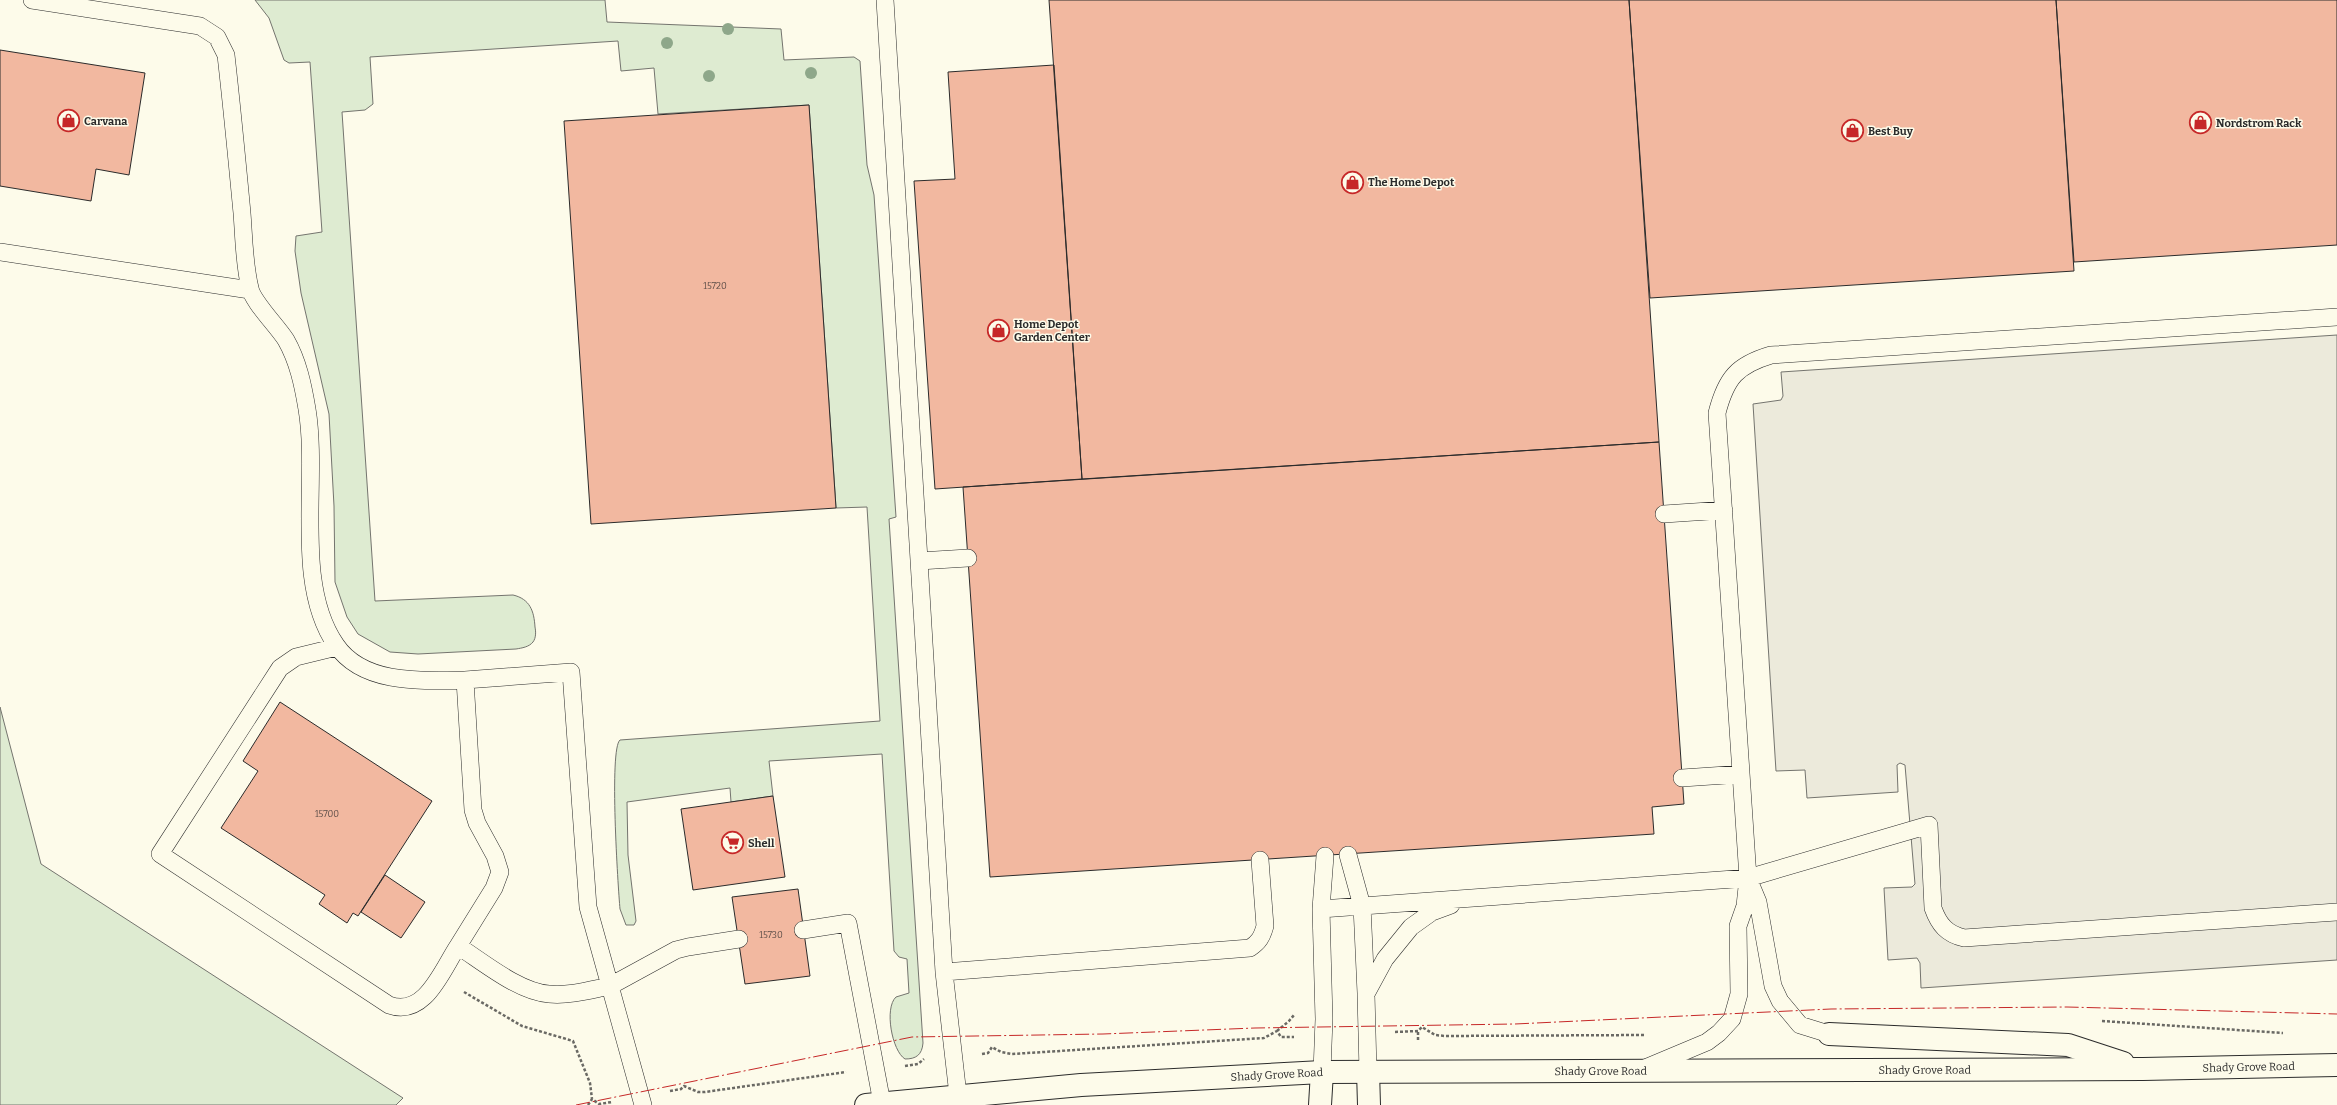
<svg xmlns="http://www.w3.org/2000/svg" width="2337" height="1105" viewBox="0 0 2337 1105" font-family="Bitter,serif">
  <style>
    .green { fill: #deebd1; stroke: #74746e }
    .parking { fill: #eceadb; stroke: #74746e }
    .building { fill: #f2b8a0; stroke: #2b2b2b }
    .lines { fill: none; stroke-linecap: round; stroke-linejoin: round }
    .service-casing { stroke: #2b2b2b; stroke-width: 18 }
    .tertiary-casing { stroke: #2b2b2b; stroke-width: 24 }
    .primary-casing { stroke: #2b2b2b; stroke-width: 24 }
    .path { stroke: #6a6964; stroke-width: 2.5; stroke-dasharray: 3 2; stroke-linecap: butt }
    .service { stroke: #fdfbea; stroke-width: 17 }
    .tertiary { stroke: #fdfbea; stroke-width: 22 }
    .primary { stroke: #fdfbea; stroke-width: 22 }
    .power { stroke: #c62828; stroke-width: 1; stroke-dasharray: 14 3 2 3; stroke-linecap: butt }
    .tree { fill: #8ea78a }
    .labels { text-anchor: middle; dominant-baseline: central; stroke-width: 3; stroke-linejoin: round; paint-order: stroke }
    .number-label { font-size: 9px; fill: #5d4e48 }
    .poi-label { font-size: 11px; font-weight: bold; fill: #2b2b2b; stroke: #fdfbea; text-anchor: start }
    .street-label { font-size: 11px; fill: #2b2b2b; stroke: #fdfbea }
  </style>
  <rect width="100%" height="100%" fill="#fdfbea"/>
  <path class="green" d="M255,0H605L607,22L781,29L784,60L854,57L860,61L867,165L874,195L896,517L889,519L923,1043C922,1055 916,1059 905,1059C892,1051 884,1008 896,997L909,993L907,959L899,957L894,951L882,754L769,761L773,796L731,802L730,788L627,802L628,855L636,921L634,925H626L620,909C618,887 609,749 620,740L880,721L867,507L836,508L809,105L658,114L654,68L621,71L618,41L370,57L373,104L365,110L342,112L375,601L513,595C530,599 534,611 535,627C536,632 536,638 533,642C529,647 522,648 516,649L418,654L390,652L358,634L347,617L335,582L334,506L329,414L301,293L295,251L296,236L322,232L310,62L289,63L284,60L269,18Z
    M0,707L41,864L403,1098L396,1105H0Z"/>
  <path class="parking" d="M2337,335V960L1921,988L1920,963L1917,958L1888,960L1884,888L1912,887L1915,884L1905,765L1900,763L1897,765L1898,792L1807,798L1805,770L1776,771L1753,404L1781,400L1783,396L1781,372Z"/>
  <path class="building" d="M1049,0H1629L1659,442L1082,479Z
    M1629,0H2056L2074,271L1650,298Z
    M2056,0H2337V245L2074,262Z
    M0,50L145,73L129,175L96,169L91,201L0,186Z
    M1054,65L1082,479L935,489L914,181L955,179L948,72Z
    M809,105L836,508L591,524L564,121Z
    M1659,442L1684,804L1652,807L1654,834L990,877L963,487Z
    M280,702L432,801L358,916L353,913L347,923L319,904L325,895L221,828L258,771L243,761Z
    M773,796L785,877L693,890L681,809Z
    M385,875L425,902L401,938L361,912Z
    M798,889L810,976L745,984L732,897Z"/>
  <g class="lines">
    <defs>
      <path id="service" d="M32,0L200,26L217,37L226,55C232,108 237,160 242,213C244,238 244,264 250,288C252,301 278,327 286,340C298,361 303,385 307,409C319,481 293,583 336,645C363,685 423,681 465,680
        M885,0L944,972
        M0,252L250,290
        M1664,514L1724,510
        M919,561L968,558
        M337,647L296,657L280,668L160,854L389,1005C425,1018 442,970 458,946
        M571,672L588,907L610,986C590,990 569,996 549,994C519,992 483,962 458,946L494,888L500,872L495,856L477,823L473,810L465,680Z
        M1682,778L1741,774
        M1348,855L1362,906L1366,993
        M1748,878L1717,413C1726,378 1737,365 1771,355L2337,317
        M1321,909L1748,878L1929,825L1933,908C1939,925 1947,934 1964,938L2337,912
        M803,930L848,923L882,1103
        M1645,1068L1707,1042L1719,1033L1732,1019L1739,994L1738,926L1745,906L1748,878L1758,902L1773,986L1780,1001L1800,1025L1829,1034
        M1368,1071L1366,994L1385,959L1411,927L1432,912L1451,905
        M1322,1072L1324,1019L1321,909L1325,856
        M958,1095L944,972L1250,948C1259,942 1262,937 1265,926L1260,860
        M643,1105L610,986L676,950L688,947L739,939"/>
      <path id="tertiary" d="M1368,1071L1369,1105
        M1320,1105L1322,1072"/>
      <g id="primary">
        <path d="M1829,1034L2068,1045L2123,1063"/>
        <path id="s1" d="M866,1105L1081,1085L1322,1072L2143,1069L2337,1065"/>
      </g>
    </defs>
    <use href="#service" class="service-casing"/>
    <use href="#tertiary" class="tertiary-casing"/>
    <use href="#primary" class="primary-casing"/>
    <path class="path" d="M464,992L522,1026L573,1041L590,1083L592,1099
      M2102,1021L2283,1033
      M1277,1031L1289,1021L1294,1015
      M1395,1032L1418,1031L1422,1027L1435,1035L1445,1036L1646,1035
      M1418,1040V1031
      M982,1054L988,1053L992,1047L1001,1052L1012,1054L1264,1038L1277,1031L1281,1037H1294
      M905,1066L918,1064L924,1059
      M670,1091L681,1089L684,1086L698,1092H705L846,1072
      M588,1105L592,1099L599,1104L612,1102"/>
    <use href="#service" class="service"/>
    <use href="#tertiary" class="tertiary"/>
    <use href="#primary" class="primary"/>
    <path class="power" d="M576,1105L912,1037L1103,1034L1255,1028L1515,1024L1831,1009L2067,1007L2337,1014"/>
  </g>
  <g class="tree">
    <circle cx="728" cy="29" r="6"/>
    <circle cx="667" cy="43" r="6"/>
    <circle cx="811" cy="73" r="6"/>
    <circle cx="709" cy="76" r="6"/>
  </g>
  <defs>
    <symbol id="shop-ring" viewBox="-11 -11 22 22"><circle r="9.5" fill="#fdfbea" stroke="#c62828" stroke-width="1.5"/><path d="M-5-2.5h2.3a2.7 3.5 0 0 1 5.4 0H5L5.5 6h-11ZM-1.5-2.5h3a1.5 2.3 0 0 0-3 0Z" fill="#c62828"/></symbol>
    <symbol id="supermarket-ring" viewBox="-11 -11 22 22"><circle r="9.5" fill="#fdfbea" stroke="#c62828" stroke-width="1.5"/><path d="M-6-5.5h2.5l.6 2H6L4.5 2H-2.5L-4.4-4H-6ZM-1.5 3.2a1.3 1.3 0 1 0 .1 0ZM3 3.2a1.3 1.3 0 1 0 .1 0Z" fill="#c62828"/></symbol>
  </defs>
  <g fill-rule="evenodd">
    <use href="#shop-ring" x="56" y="108" width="25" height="25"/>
    <use href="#shop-ring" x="2188" y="110" width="25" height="25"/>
    <use href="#shop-ring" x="1840" y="118" width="25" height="25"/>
    <use href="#shop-ring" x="1340" y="170" width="25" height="25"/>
    <use href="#shop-ring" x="986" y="318" width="25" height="25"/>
    <use href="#supermarket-ring" x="720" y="830" width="25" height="25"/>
  </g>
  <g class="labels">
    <g class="number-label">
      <text x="715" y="286">15720</text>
      <text x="327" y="814">15700</text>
      <text x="771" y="935">15730</text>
    </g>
    <g class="poi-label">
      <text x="84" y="121">Carvana</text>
      <text x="2216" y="123">Nordstrom Rack</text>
      <text x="1868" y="131">Best Buy</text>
      <text x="1368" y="182">The Home Depot</text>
      <text x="1014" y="324">Home Depot<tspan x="1014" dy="13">Garden Center</tspan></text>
      <text x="748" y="843">Shell</text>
    </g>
    <g class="street-label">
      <text stroke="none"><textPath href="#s1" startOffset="1384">Shady Grove Road</textPath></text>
      <text stroke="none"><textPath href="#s1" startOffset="1060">Shady Grove Road</textPath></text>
      <text stroke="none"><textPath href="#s1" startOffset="736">Shady Grove Road</textPath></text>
      <text stroke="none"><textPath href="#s1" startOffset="412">Shady Grove Road</textPath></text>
    </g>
  </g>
</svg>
